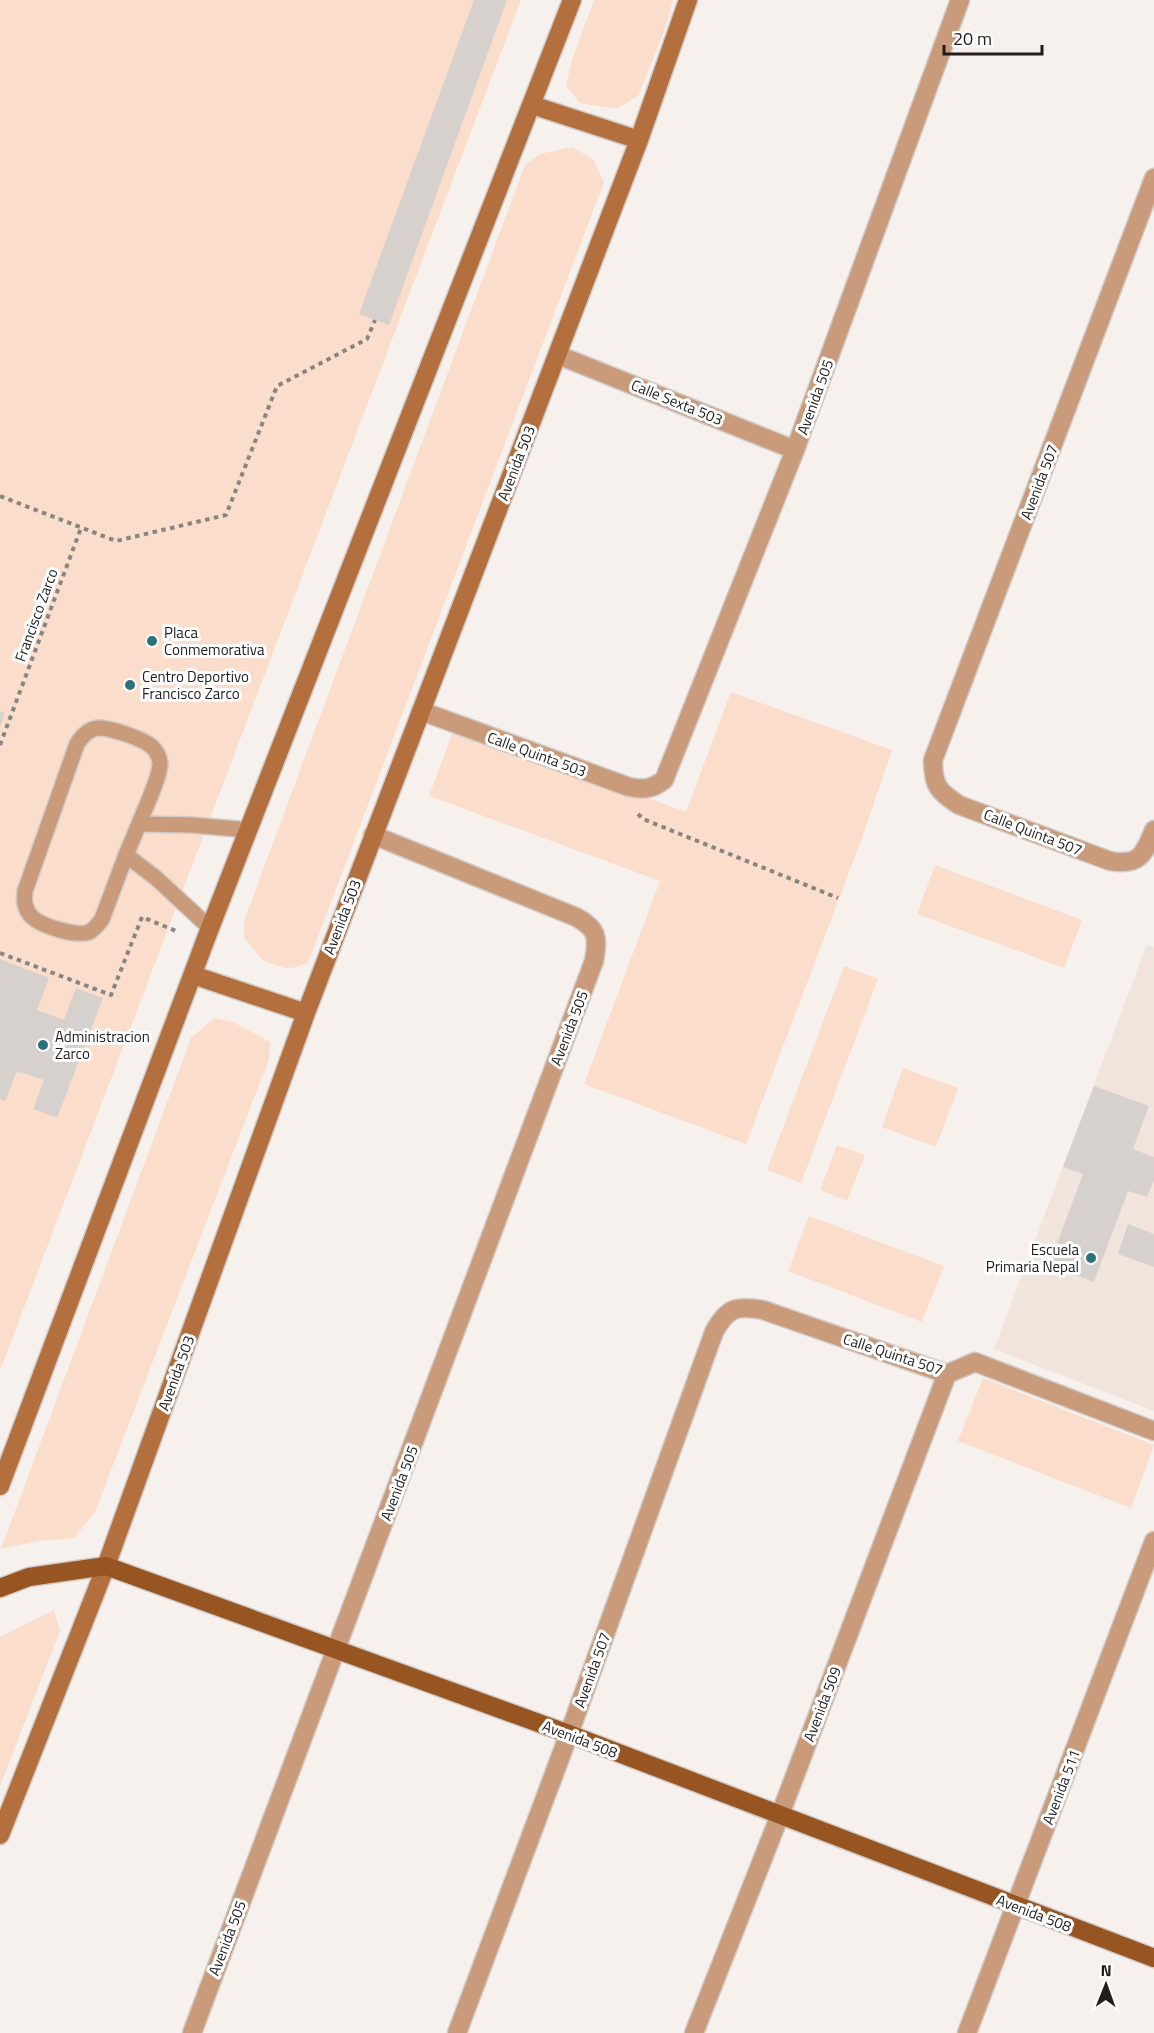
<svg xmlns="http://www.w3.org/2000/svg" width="1154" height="2033" viewBox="0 0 1154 2033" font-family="'Titillium Web',sans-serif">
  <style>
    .built { fill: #f1e4dc }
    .green { fill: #faddca }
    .building { fill: #d7d1ce }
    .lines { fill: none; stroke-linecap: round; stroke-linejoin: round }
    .lane-casing { stroke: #d0cbc8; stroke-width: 18 }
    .street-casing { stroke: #d0cbc8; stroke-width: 21 }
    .secondary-casing { stroke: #d0cbc8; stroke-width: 21 }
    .primary-casing { stroke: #d0cbc8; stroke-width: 21 }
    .path { stroke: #898583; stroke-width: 4; stroke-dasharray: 4.5 4.5; stroke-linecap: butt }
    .lane { stroke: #ca9b7b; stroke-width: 15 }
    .street { stroke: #ca9b7b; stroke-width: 18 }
    .secondary { stroke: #b36f3d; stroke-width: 18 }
    .primary { stroke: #965521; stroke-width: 18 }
    .poi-dot { fill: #29727a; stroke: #fff; stroke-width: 2 }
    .labels { text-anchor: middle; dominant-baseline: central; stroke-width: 6; stroke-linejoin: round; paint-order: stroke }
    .street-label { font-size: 15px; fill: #201e1d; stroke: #fff }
    .poi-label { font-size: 15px; fill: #201e1d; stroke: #fff; text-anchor: start }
  </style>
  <rect width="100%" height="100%" fill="#f7f1ed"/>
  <path class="built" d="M1147,944L1154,947V1411L994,1349Z"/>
  <path class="green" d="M0,0H521L0,1371Z
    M594,0H673L664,32L638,96L616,109L580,103L566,86L572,60Z
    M572,147L593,159L604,182L308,963L288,969L262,960L244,937V921L525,165L540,154Z
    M731,692L892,750L862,838L746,1144L584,1084L660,881L429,796L455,726L686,812Z
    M935,865L1082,920L1064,968L917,914Z
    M844,966L878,979L801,1183L767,1170Z
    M214,1018L233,1022L270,1042L269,1059L95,1512L74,1538L38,1541L1,1549L191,1038Z
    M903,1068L958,1088L936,1147L882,1127Z
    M837,1145L865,1155L847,1201L820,1190Z
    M809,1216L944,1266L922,1322L788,1271Z
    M983,1378L1154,1445L1131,1508L958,1441Z
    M54,1610L60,1631L0,1786V1637Z"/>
  <path class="building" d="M474,0H507L389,325L359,314Z
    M0,711L5,713L0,727Z
    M0,959L49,978L37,1010L64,1020L76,988L103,998L57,1118L33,1109L44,1080L17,1071L5,1101L0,1099Z
    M1094,1086L1149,1106L1133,1149L1154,1157V1180L1147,1197L1128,1191L1094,1282L1049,1265L1083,1174L1063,1167Z
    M1128,1224L1154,1234V1267L1118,1254Z"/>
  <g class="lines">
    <defs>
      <path id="lane" d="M126,855L139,824
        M210,928L156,878L126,855L102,919C98,924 95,929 89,932C77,937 41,926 32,917C24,909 24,900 25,891L77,744C82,736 88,729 98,728C109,727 143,739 151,746C156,750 159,756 160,762C161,776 144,810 139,824L192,825L248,830"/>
      <path id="street" d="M1154,178L933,760C933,786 938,791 959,805L1110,861C1139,866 1144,855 1154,830
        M558,355L795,450
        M421,711L629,787C644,790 652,789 664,780L795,450L960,0
        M192,2033L594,961C598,937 598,929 576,917L373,835
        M457,2033L569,1734L714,1332C727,1308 736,1305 763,1310L947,1374L975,1362L1154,1431
        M694,2033L780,1815L947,1374
        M967,2033L1154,1541"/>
      <path id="secondary" d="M532,105L639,140
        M193,975L306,1013
        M0,1486L210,928L572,0
        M0,1835L106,1566L306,1013L639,140L688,0"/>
      <path id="primary" d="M0,1588L29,1577L106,1566L569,1734L1154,1958"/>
    </defs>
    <use href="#lane" class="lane-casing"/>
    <use href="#street" class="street-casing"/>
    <use href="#secondary" class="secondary-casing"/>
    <use href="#primary" class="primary-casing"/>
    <path class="path" d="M0,496L116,541L226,515L277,386L367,339L375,320
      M0,745L81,528
      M638,814L643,819L838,898
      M0,953L111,995L142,917L176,931"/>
    <use href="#lane" class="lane"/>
    <use href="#street" class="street"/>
    <use href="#secondary" class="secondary"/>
    <use href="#primary" class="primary"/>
  </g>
  <g class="poi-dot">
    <circle cx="152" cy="641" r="6"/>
    <circle cx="130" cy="685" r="6"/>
    <circle cx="43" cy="1045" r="6"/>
    <circle cx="1091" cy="1258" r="6"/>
  </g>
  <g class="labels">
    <g class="street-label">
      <text transform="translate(815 397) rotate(-70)">Avenida 505</text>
      <text transform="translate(677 402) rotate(22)">Calle Sexta 503</text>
      <text transform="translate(516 463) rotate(-69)">Avenida 503</text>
      <text transform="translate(1039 482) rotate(-69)">Avenida 507</text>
      <text transform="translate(36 615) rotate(-70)">Francisco Zarco</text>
      <text transform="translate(537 754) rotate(20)">Calle Quinta 503</text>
      <text transform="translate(1033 832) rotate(21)">Calle Quinta 507</text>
      <text transform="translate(342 917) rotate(-69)">Avenida 503</text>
      <text transform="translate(569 1028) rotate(-69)">Avenida 505</text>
      <text transform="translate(893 1354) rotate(18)">Calle Quinta 507</text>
      <text transform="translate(176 1373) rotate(-70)">Avenida 503</text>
      <text transform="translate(399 1483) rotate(-69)">Avenida 505</text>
      <text transform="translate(592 1670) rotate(-70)">Avenida 507</text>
      <text transform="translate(822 1704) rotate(-69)">Avenida 509</text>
      <text transform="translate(580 1739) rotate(21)">Avenida 508</text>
      <text transform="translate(1061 1787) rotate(-69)">Avenida 511</text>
      <text transform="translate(1034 1913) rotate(21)">Avenida 508</text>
      <text transform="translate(227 1938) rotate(-69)">Avenida 505</text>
    </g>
    <g class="poi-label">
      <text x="164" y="632">Placa<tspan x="164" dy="17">Conmemorativa</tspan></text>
      <text x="142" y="676">Centro Deportivo<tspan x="142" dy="17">Francisco Zarco</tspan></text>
      <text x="55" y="1036">Administracion<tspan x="55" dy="17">Zarco</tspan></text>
      <text x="1079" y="1249" text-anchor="end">Escuela<tspan x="1079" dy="17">Primaria Nepal</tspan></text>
    </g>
  </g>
  <g transform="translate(1106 1985) rotate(1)" stroke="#ffffff" stroke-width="4.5" paint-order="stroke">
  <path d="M0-4.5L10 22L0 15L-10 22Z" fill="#201e1d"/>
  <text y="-9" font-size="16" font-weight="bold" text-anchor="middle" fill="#201e1d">N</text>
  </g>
  <path d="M944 45v9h98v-9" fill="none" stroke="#201e1d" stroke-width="3"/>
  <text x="953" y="45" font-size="18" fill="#201e1d" stroke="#ffffff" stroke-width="4.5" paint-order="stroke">20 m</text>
</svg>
